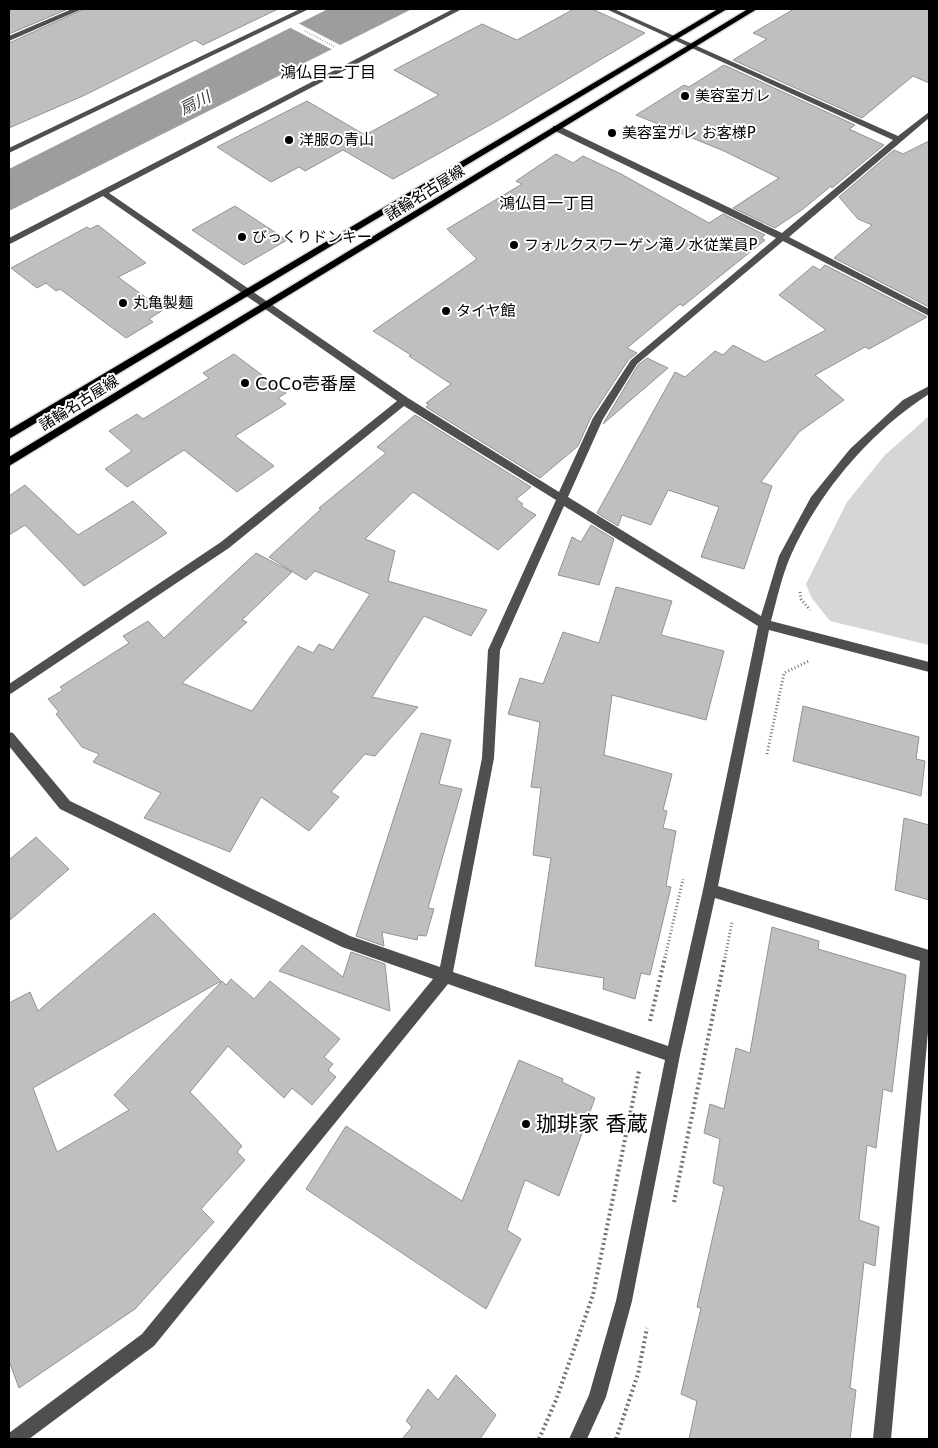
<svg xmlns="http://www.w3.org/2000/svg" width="938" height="1448" viewBox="0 0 938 1448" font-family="'DejaVu Sans','Noto Sans JP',sans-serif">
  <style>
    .green { fill: #d6d6d6 }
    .water { fill: #9d9d9d }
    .pier { fill: #fff }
    .building { fill: #bfbfbf; stroke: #939393 }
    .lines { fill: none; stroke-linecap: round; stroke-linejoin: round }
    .major-casing { stroke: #dbdbdb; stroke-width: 3 }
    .path-far2 { stroke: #717171; stroke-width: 2; stroke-dasharray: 0.5 2; stroke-linecap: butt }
    .path-far1 { stroke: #717171; stroke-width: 3; stroke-dasharray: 1 2.5; stroke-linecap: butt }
    .path { stroke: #717171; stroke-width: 4; stroke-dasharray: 2 3; stroke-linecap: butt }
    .minor { fill: #4f4f4f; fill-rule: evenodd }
    .major { fill: #000; fill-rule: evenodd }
    .poi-dot { fill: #000; stroke: #fff; stroke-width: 2 }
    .labels { text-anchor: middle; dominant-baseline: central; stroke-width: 4; stroke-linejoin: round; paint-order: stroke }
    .far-poi-label { font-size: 15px; fill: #000; stroke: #fff; text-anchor: start }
    .far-street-label { font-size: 15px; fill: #000; stroke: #fff }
    .far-neighbourhood-label { font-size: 16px; fill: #000; stroke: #fff }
    .far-water-label { font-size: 16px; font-style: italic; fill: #3e3e3e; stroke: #fff }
    .poi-label { font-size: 18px; fill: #000; stroke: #fff; text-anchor: start }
    .near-poi-label { font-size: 21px; fill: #000; stroke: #fff; text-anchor: start }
  </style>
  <rect width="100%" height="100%" fill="#fff"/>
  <path class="green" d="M929,416V645L830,621L811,597L806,584L847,502L885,455Z"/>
  <path class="water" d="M328,9H412L9,211V169Z"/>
  <path class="pier" d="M296,22L342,46L333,50L287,26Z"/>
  <path class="building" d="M9,9H68L9,34Z
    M84,9H278L203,45L195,40L85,95L9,128V43Z
    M574,9H592L645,33L499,120L393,179L343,150L305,171L299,167L271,182L217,147L307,101L365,135L439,95L394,70L482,24L517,40Z
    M794,9H929V83L913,76L862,118L733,60L767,39L753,33Z
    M724,65L855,125L849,129L884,145L832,188L831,186L803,209L775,228L733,208L779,178L724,151L636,115L684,85L689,87Z
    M929,141V307L834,258L872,225L858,219L839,197L894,150L903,154Z
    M556,154L573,163L583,156L621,174L709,223L723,214L765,235L761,238L765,240L683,306L680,304L627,348L637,353L629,359L591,417L578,446L540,478L426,407L429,404L426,403L451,384L409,356L411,355L373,331L477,259L447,229L522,184L516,181Z
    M235,206L287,240L244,265L192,230Z
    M98,225L146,263L118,277L163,310L149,319L153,322L126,338L60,289L56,291L46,283L37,288L11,268L87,227L90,229Z
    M825,265L927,317L869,349L865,347L815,375L844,400L799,432L761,482L772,486L744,569L701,557L719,507L668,490L651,525L622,515L618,526L597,513L675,372L685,377L715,351L723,355L733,345L765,362L826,330L779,295L813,266L820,270Z
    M234,354L286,393L278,398L286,404L235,436L274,466L237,492L184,450L127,487L105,469L132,451L109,431L137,414L143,419L209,378L203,373Z
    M647,358L668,368L603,424L638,365Z
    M415,415L531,487L516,499L523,504L521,506L536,515L498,550L413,492L365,539L395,551L388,581L487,610L471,636L424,616L372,697L418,707L375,756L365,754L331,792L339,797L309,831L261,797L230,852L144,818L161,793L93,762L99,754L82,747L56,714L59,712L48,699L63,690L60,687L129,643L123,636L148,621L164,638L256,553L292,572L242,620L247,622L182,683L252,711L298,646L313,653L319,644L333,650L370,594L315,571L306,580L269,557L321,509L319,508L386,453L377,447Z
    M25,485L78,535L133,501L167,533L84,586L25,525L9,535V496Z
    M591,525L614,539L599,585L558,575L572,537L581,542Z
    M616,587L672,601L661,635L724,651L706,720L612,695L604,755L672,774L663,810L667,811L663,828L676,831L666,886L671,887L650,975L641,973L635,999L603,989L604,978L535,966L551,858L533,855L541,788L531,787L540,722L508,714L520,678L543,684L563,632L599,643Z
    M803,706L919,737L916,759L925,761L921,796L793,761Z
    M421,733L451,740L439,784L462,789L428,908L434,909L426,936L418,935L417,940L382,932L384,946L356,936Z
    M904,818L929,825V900L895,890Z
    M36,837L69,869L9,921V860Z
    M154,913L221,981L33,1088L57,1152L129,1110L114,1095L222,981L226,985L231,979L254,999L270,981L340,1039L324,1057L333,1064L328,1070L336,1077L312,1105L292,1088L284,1098L228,1046L190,1092L242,1146L237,1152L245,1160L201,1209L214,1222L135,1309L19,1388L9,1361V1003L30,992L38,1011Z
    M772,927L819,941L818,949L906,975L892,1092L883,1089L876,1148L867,1145L859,1220L879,1227L875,1266L864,1262L850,1388L856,1390L850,1439H689L697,1401L681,1394L701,1308L697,1307L724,1187L713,1183L720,1139L704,1133L710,1104L724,1109L736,1048L750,1053Z
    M302,945L343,977L351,952L385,964L390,1011L279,971Z
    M519,1060L563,1079L562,1082L595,1098L559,1196L525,1180L507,1230L521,1239L486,1309L306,1189L346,1126L462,1201Z
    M456,1375L496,1415L480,1439H402L412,1427L406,1421L428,1389L438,1400Z"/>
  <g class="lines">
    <defs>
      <path id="major" d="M718,9H727L9,439V430Z
        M748,9H757L9,466V457Z"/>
    </defs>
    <use href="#major" class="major-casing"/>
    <path class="path-far2" d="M305,31L335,47"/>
    <path class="path-far1" d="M800,592L801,599L810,610
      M767,754L784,673L809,661
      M665,958L683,879
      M725,958L732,922"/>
    <path class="path" d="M650,1021L665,957
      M674,1202L725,957
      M539,1439L556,1400L593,1295L639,1071
      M616,1439L638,1374L647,1328"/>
    <path class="minor" d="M72,9H82L9,41V36Z
      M300,9H309L9,153V148Z
      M453,9H462L109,193L408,398L559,492L593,418L631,360L776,238L553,130V126H559L782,233L893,140L606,9H614L898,136L929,112V118L789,237L929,309V316L783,241L637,364L603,419L568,497L761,616L779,556L811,497L850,449L903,400L929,386V394C871,431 819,492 791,555C782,575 777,599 771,621L929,662V672L769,630L718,886L929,950V1021L891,1439H873L920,961L715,898L680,1055L632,1301L606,1397L587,1439H569L589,1395L616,1301L665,1060L448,984L154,1346L29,1439H9V1433L142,1334L433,979L342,947L60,809L9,746V732L13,733L70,801L350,936L440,967L482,758L488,650L556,500L404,406L229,548L9,695V684L221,542L397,401L103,196L12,243L9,244V238ZM564,506L758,626L703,890L668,1046L453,972L494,758L500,650Z"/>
    <use href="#major" class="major"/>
  </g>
  <g class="poi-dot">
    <circle cx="685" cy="96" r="5"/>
    <circle cx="612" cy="133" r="5"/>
    <circle cx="289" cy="140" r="5"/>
    <circle cx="242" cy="237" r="5"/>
    <circle cx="514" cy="245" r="5"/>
    <circle cx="123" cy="303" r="5"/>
    <circle cx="446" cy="311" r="5"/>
    <circle cx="245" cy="383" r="5"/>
    <circle cx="526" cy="1124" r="5"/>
  </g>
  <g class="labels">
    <g class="far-poi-label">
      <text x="695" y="96">美容室ガレ</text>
      <text x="622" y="133">美容室ガレ お客様P</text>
      <text x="299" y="140">洋服の青山</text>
      <text x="252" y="237">びっくりドンキー</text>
      <text x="524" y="245">フォルクスワーゲン滝ノ水従業員P</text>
      <text x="133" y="303">丸亀製麺</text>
      <text x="456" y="311">タイヤ館</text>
    </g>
    <g class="far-street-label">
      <text transform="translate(425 193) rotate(-32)">諸輪名古屋線</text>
      <text transform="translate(79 403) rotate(-32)">諸輪名古屋線</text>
    </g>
    <g class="far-neighbourhood-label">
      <text x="328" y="72">鴻仏目二丁目</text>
      <text x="547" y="203">鴻仏目一丁目</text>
    </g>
    <g class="far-water-label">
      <text transform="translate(195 103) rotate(-27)">扇川</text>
    </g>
    <g class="poi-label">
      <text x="255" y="383">CoCo壱番屋</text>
    </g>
    <g class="near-poi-label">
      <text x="536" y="1124">珈琲家 香蔵</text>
    </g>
  </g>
  <rect width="938" height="1448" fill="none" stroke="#000000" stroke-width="20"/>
</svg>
